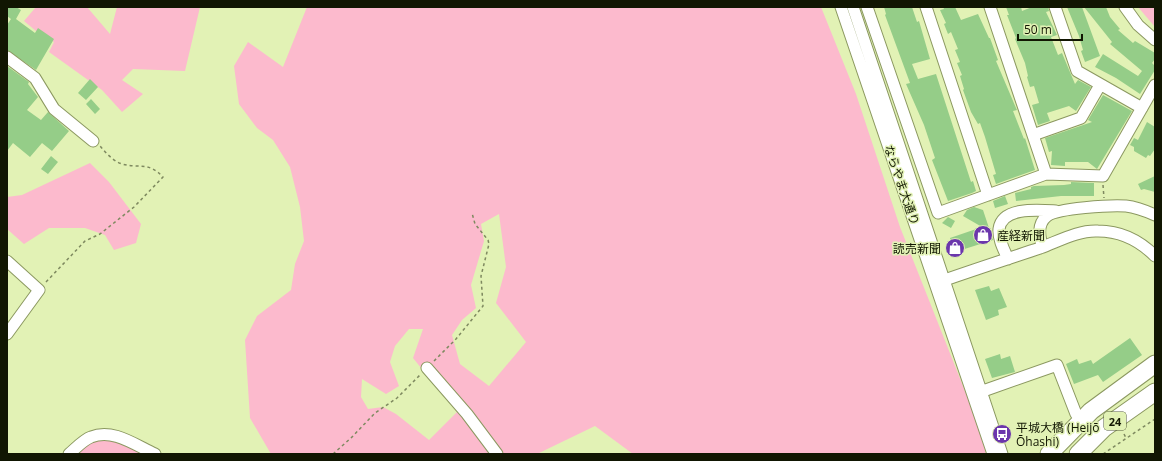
<svg xmlns="http://www.w3.org/2000/svg" width="1162" height="461" viewBox="0 0 1162 461" font-family="'Open Sans','Noto Sans JP',sans-serif">
  <style>
    .green { fill: #fcbacd; fill-rule: evenodd }
    .building { fill: #95cd88 }
    .lines { fill: none; stroke-linecap: round; stroke-linejoin: round }
    .minor-casing { stroke: #8b9860; stroke-width: 13 }
    .highway-casing { stroke: #8b9860; stroke-width: 19 }
    .path { stroke: #7e895f; stroke-width: 1.5; stroke-dasharray: 3 3; stroke-linecap: butt }
    .minor { stroke: #fff; stroke-width: 11 }
    .highway { stroke: #fff; stroke-width: 17 }
    .labels { text-anchor: middle; dominant-baseline: central; stroke-width: 3; stroke-linejoin: round; paint-order: stroke }
    .shield { fill: #e2f2b5; stroke: #505838; stroke-width: 1 }
    .shield-label { font-size: 11px; font-weight: bold; fill: #111602 }
    .street-label { font-size: 12px; fill: #111602; stroke: #e2f2b5 }
    .poi-label { font-size: 12px; fill: #111602; stroke: #e2f2b5; text-anchor: start }
  </style>
  <rect width="100%" height="100%" fill="#e2f2b5"/>
  <path class="green" d="M36,7H87L110,34L117,7H200L185,71L133,69L122,80L143,94L122,112L102,90L49,52L54,42L36,31L24,21Z
    M307,7H821L856,94L900,227L978,424L986,454H633L595,426L537,454H271L250,418L245,340L257,316L291,290L295,264L304,241L300,207L290,167L273,140L257,128L239,104L234,66L248,42L283,67ZM499,214L506,267L496,303L526,342L489,386L460,364L452,335L462,320L476,308L471,285L484,241L481,224ZM409,329H423L413,358L457,412L429,440L396,414L383,407L368,409L361,397L362,379L386,394L399,386L390,362L395,346Z
    M1138,7H1155V27Z
    M90,163L109,182L141,224L136,243L114,250L105,235L85,228H49L24,244L7,229V197L22,195Z
    M107,436L150,454H72L91,439Z"/>
  <path class="building" d="M7,7H16L21,10L16,19L35,33L38,28L54,39L36,70L7,50V25L11,19L7,16Z
    M884,7H912L917,22L919,21L930,59L912,64L918,79L936,74L971,182L973,181L976,191L972,193L948,201L932,160L935,158L924,125L906,84L910,83L885,15L886,14Z
    M943,7H955L961,20L978,14L989,38H990L998,60L996,61L1016,108L1017,110L1013,111L1024,139L1025,138L1035,170L996,184L993,175L996,174L985,137L980,123L978,124L971,112L963,90L964,89L960,76L962,75L957,63L960,62L955,50L958,49L951,32L948,34L944,24L946,23L940,10L944,9Z
    M1006,7H1021L1022,11L1032,7H1048L1049,11L1046,12L1057,35L1051,37L1058,55L1062,53L1075,84L1078,80L1091,87L1076,111L1069,106L1047,113L1050,121L1038,125L1032,105L1039,103L1034,86L1030,87L1027,77L1028,76L1025,63L1015,39L1016,38L1007,15H1009Z
    M1067,7H1082L1100,56L1085,62L1081,51L1083,50L1079,36Z
    M1084,7H1106L1110,17L1120,29L1118,30L1133,43L1135,41L1155,53V59L1152,63L1155,66V70L1140,94L1116,78L1095,67L1103,54L1138,76L1142,71L1110,44L1112,42Z
    M7,66L29,82L28,84L38,97L27,110L41,120L48,112L69,131L52,151L42,143L30,157L13,143L7,151Z
    M90,79L98,87L86,100L78,93Z
    M1103,95L1132,111L1097,169L1088,162H1065V166L1051,165L1052,151L1049,152L1045,138L1092,122L1088,120Z
    M91,99L100,109L95,114L86,104Z
    M1147,122L1155,127V149L1150,156L1148,155L1146,158L1134,151V147L1130,145L1134,138L1138,140Z
    M51,156L58,162L48,174L41,169Z
    M1155,176V192L1144,189L1141,190L1138,184Z
    M1071,182L1094,183V196H1061L1016,201L1015,193L1031,189V187L1034,186L1064,185L1071,184Z
    M1005,196L1008,204L995,208L993,201Z
    M974,207L983,210L993,240L955,252L950,238L982,227L963,216L967,210Z
    M948,217L955,221L951,228L942,223Z
    M989,286L991,291L999,288L1007,307L998,310L999,315L986,320L975,290Z
    M1130,338L1142,355L1103,382L1098,375L1074,384L1066,364L1077,359L1079,364L1091,360L1093,364Z
    M1000,354L1001,359L1010,356L1015,372L992,378L985,359Z"/>
  <g class="lines">
    <defs>
      <path id="minor" d="M841,7L993,454
        M853,7L1002,454
        M867,7L938,213L1046,174L1103,176L1155,85
        M926,7L988,195
        M990,7L1046,174
        M1055,7L1077,71L1142,108
        M1125,7L1138,25L1155,40
        M7,57L35,78L54,109L93,141
        M1033,135L1081,118L1100,85
        M1043,247C1039,237 1037,224 1047,216C1058,208 1111,205 1126,206C1136,207 1146,211 1155,215
        M1008,259C1004,250 998,239 999,229C1002,206 1040,210 1056,211
        M7,261L39,290L7,334
        M939,282C973,270 1007,259 1040,248C1059,241 1078,230 1098,231C1120,231 1140,241 1155,256
        M427,368L467,414L497,454
        M983,391L1057,365L1076,414
        M69,454C75,449 83,440 91,437C113,428 135,445 155,454"/>
      <path id="highway" d="M1049,454L1091,411L1155,364
        M1078,454L1104,428L1155,392"/>
    </defs>
    <use href="#minor" class="minor-casing"/>
    <use href="#highway" class="highway-casing"/>
    <path class="path" d="M1103,185L1104,198
      M46,282L85,241L100,234L134,207L163,177C148,161 139,169 122,164C113,161 106,153 100,146
      M434,361L456,339L483,306L481,276L489,244L488,240L475,224L472,213
      M1124,434L1126,438
      M333,454L351,438L375,413L397,398L420,375
      M1103,454L1155,419"/>
    <use href="#minor" class="minor"/>
    <use href="#highway" class="highway"/>
  </g>
  <defs>
    <symbol id="shop-disc" viewBox="-11 -11 22 22"><circle r="9.5" fill="#6b36ac" stroke="#e2f2b5"/><path d="M-5-2.5h2.3a2.7 3.5 0 0 1 5.4 0H5L5.5 6h-11ZM-1.5-2.5h3a1.5 2.3 0 0 0-3 0Z" fill="#fff"/></symbol>
    <symbol id="bus-disc" viewBox="-11 -11 22 22"><circle r="9.5" fill="#6b36ac" stroke="#e2f2b5"/><path d="M-5-6H5V4H4V6H2V4H-2V6H-4V4H-5ZM-3.5-4V0h7V-4ZM-3.5 1.2v1.5H-2V1.2ZM2 1.2v1.5H3.5V1.2Z" fill="#fff"/></symbol>
  </defs>
  <g fill-rule="evenodd">
    <use href="#shop-disc" x="972" y="224" width="22" height="22"/>
    <use href="#shop-disc" x="944" y="237" width="22" height="22"/>
    <use href="#bus-disc" x="991" y="423" width="22" height="22"/>
  </g>
  <g class="labels">
    <rect class="shield" x="1104" y="412" width="22" height="18" rx="3"/>
    <g class="shield-label">
      <text x="1115" y="421">24</text>
    </g>
    <g class="street-label">
      <text transform="translate(902 185) rotate(71)">ならやま大通り</text>
    </g>
    <g class="poi-label">
      <text x="997" y="235">産経新聞</text>
      <text x="941" y="248" text-anchor="end">読売新聞</text>
      <text x="1016" y="427">平城大橋 (Heijō<tspan x="1016" dy="14">Ōhashi)</tspan></text>
    </g>
  </g>
  <rect width="1162" height="461" fill="none" stroke="#111602" stroke-width="16"/>
  <path d="M1018 34v6h64v-6" fill="none" stroke="#111602" stroke-width="2"/>
  <text x="1024" y="34" font-size="12" fill="#111602" stroke="#e2f2b5" stroke-width="3" paint-order="stroke">50 m</text>
</svg>
